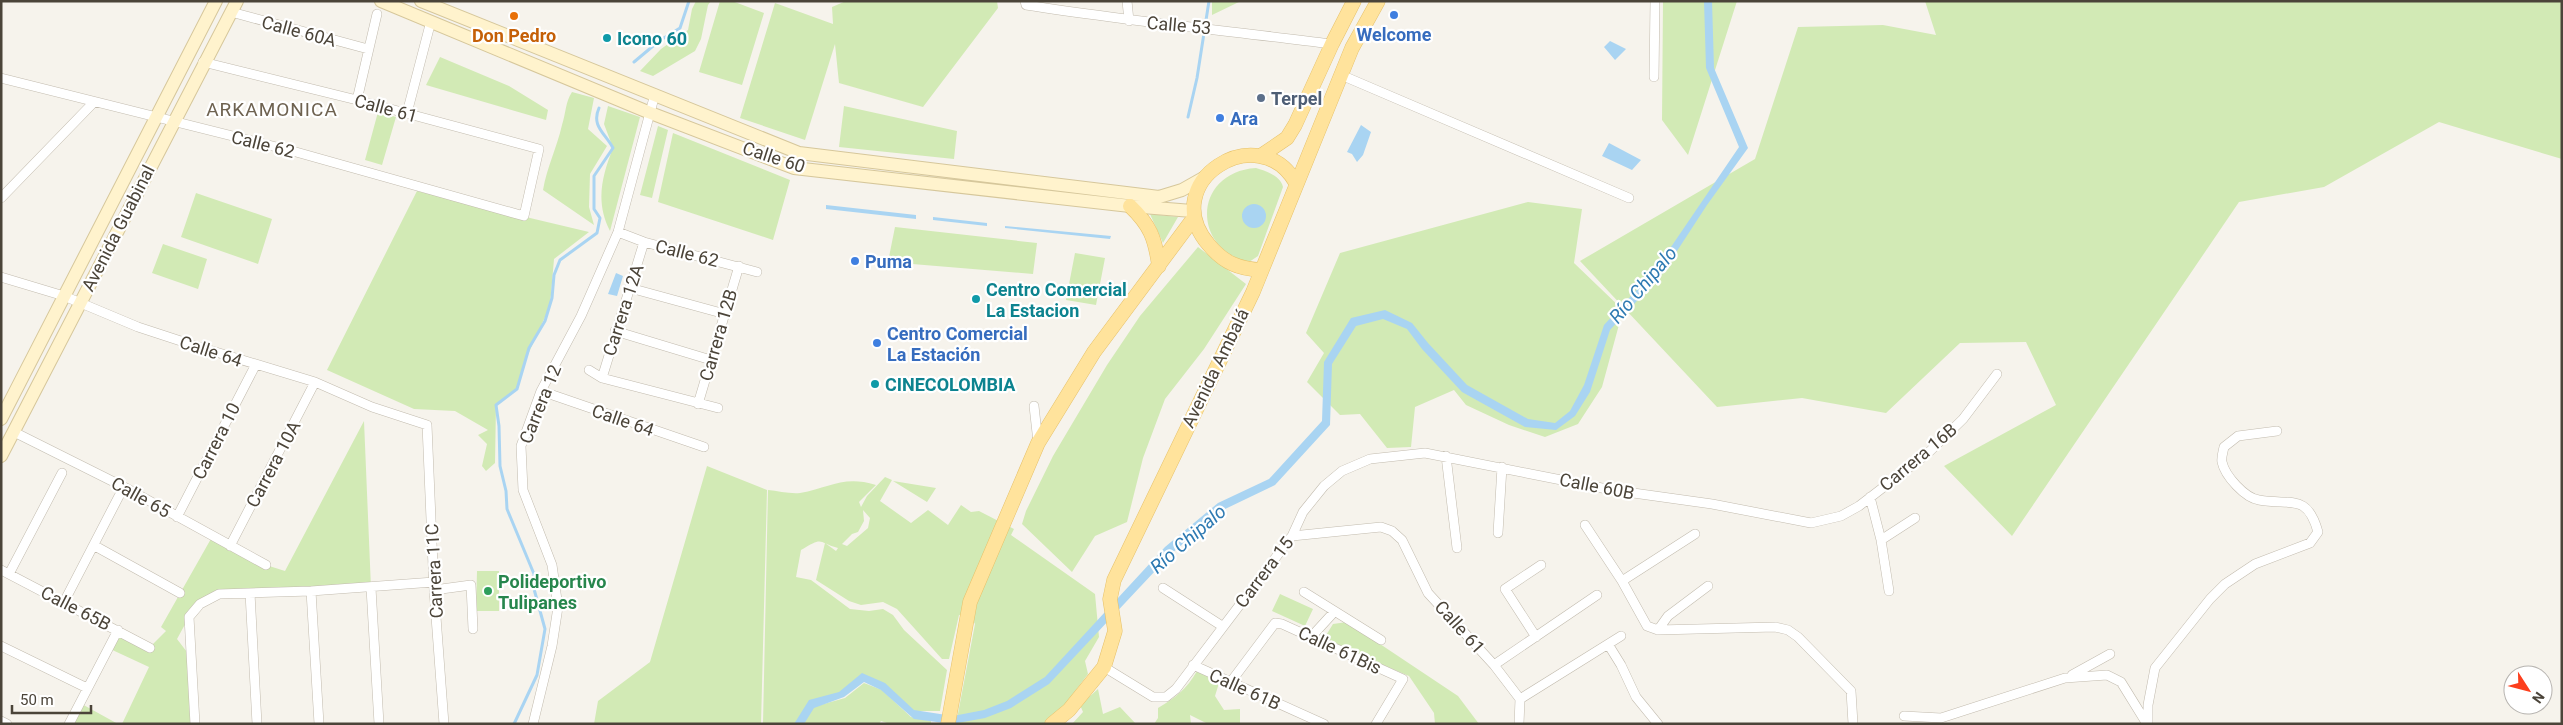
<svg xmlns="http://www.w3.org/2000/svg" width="2563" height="725" viewBox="0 0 2563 725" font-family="Roboto,sans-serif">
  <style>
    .green { fill: #d2eab5; fill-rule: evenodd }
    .water { fill: #a9d4f2 }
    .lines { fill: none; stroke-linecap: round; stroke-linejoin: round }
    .stream { stroke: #a9d4f2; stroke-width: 3 }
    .street-casing { stroke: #c2bbae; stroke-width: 10 }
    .secondary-casing { stroke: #d6c79b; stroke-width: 14 }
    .primary-casing { stroke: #e6c16a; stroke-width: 15 }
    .street { stroke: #fff; stroke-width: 9 }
    .secondary { stroke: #fff3cd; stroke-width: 12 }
    .primary { stroke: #ffe39c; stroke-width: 14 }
    .shop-dot { fill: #3f7fe0; stroke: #fff; stroke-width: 2 }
    .food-dot { fill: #e8710a; stroke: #fff; stroke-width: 2 }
    .culture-dot { fill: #0f9aa8; stroke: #fff; stroke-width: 2 }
    .service-dot { fill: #5c6f8a; stroke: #fff; stroke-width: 2 }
    .leisure-dot { fill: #2e9e5b; stroke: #fff; stroke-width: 2 }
    .labels { text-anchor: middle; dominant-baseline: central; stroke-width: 4.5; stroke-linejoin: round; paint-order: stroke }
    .street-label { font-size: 18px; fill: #4b4439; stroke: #fff }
    .shop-label { font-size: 18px; font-weight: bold; fill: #366cbe; stroke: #fff; text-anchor: start }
    .food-label { font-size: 18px; font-weight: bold; fill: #c56008; stroke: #fff }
    .culture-label { font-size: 18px; font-weight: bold; fill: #0d838f; stroke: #fff; text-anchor: start }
    .service-label { font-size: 18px; font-weight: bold; fill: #4e5e75; stroke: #fff; text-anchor: start }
    .leisure-label { font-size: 18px; font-weight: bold; fill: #27864d; stroke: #fff; text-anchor: start }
    .neighbourhood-label { font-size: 19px; letter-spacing: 1px; fill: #6e6250; stroke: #fff }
    .water-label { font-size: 19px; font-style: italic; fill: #2e7ab2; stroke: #fff }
  </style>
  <rect width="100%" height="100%" fill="#f6f3ec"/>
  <path class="green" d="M696,1H711L708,5L701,39L695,51L653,76L640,71L661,49L688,30L692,9Z
    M720,1H732L764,13L742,85L699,72Z
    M846,1H997L998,8L923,107L839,83L835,44L805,140L740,118L775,3L833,24L832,7Z
    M1212,1H1241L1212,15Z
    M1663,1H1737L1688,155L1662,120Z
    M1925,1H2562V159L2439,122L2324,187L2239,202L2012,536L1944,466L2056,405L2026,342L1960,343L1886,413L1802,398L1717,407L1580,261L1755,159L1798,27L1883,25L1936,35Z
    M440,57L509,86L548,110L546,120L426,85Z
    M572,92L594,98L588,129L607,146L590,174L589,207L594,225L543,190C547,167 557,147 562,125C566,113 565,103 572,92Z
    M608,106L640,117L610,231C595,202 602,176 613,148L604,124Z
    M844,106L957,131L954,159L839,147Z
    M378,112L396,117L382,165L365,160Z
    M658,126L668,130L652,198L640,195Z
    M673,133L790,180L773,240L658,202Z
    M1256,168C1266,171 1281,176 1283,187L1258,256L1249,262C1190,248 1194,172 1256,168Z
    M417,191L589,232L554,259L550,306L525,361L517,389L496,405L495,463L486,471L482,466L487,444L478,435L488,430L455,411L414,409L327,370Z
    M196,193L272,219L258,264L181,237Z
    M1528,202L1582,209L1574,263L1623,310L1602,387L1578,424L1545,437L1509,425L1466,405L1454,390L1415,407L1411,447L1387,448L1360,414L1340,415L1307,382L1324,353L1306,333L1340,253Z
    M1150,214L1178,217L1163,243Z
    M895,227L1037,243L1033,274L888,262Z
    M163,244L207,259L198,289L152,273Z
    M1198,247L1246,284L1204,349L1165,399L1143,458L1127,522L1095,536L1072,572L1022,524L1026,511L1053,456L1107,365L1140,316Z
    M1075,253L1105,258L1096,305L1066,300Z
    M364,421L371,588L219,594L189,617L177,639L190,656L195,724H122L149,667L108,648L118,630L150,647L166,631L161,627L212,537L266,565L285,571Z
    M707,466L767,490L761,724H594L598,701L650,662Z
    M885,477L892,480L880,501L911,523L928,510L948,525L961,505L971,512L979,511L1014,529L1011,535L1095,594L1099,637L1085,661L1088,674L1064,706L1044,724H956L975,624L969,614L965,617L959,615L949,659H942L897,609L883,602L861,605L849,601L816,580L825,543L836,551L838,548C817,542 824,536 801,550L796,577L811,580L850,609L869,611L883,609L893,615L904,630L947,670L940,711H913L863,676L841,693L810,702L796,724H763L768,490C778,491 790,494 800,493C830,488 843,475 876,485L859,502L861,507L867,496ZM863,510L870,518L868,528L847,546L842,544L852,534L858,532L864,521Z
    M893,481L936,488L927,502Z
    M477,571H499V611H476Z
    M1280,594L1313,609L1305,626L1272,611Z
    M1347,622L1458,696L1479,724H1435L1434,713L1409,676L1350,651L1325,637L1333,624Z
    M1197,671L1219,683L1215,696L1224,710L1240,709V724H1208L1190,715L1191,724H1154L1158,718V708C1175,698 1187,689 1197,671Z
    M864,683L882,690L911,717L931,721V724H890L881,721L879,724H803L813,707L845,698Z
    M1098,689L1103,714L1120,707L1136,724H1072L1083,712L1080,705Z
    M80,703L118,724H69Z"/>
  <path class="water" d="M1704,1H1712L1714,68L1748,148L1707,205L1662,274L1610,330L1590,392L1575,416L1556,430L1525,427L1462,392L1422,349L1407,329L1383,319L1356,326L1332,364L1330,425L1275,485L1223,510L1171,554L1049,684L1011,708L985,718L952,724L914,719L881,690L864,682L844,697L814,708L804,724H794L809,700L839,692L862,673L885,683L914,710L953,716L984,710L1007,701L1045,677L1165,547L1218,503L1269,479L1322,421L1324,362L1351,318L1385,310L1412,323L1428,343L1467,385L1528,419L1555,423L1570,411L1584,385L1604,325L1656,269L1739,147L1706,68Z
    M1610,41L1626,49L1615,60L1604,47Z
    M1361,125L1371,132L1363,155L1357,162L1352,154L1347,152Z
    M1609,143L1641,160L1632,170L1602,156Z
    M1242 216a12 12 0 1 1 24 0a12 12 0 1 1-24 0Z
    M826,205L916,215V219L826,209Z
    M933,217L987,223V226L933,220Z
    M1005,226L1111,236L1110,239L1005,228Z
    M616,273L623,276L617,296L608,294Z"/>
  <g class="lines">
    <path class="stream" d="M634,62L659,41L680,28L689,1
      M1188,117L1197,78L1209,1
      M514,724L537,675L545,629L534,589V574L507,509L506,491L500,466L499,426L496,405L517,389L529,348L545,321L552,298L554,275L560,260L597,233L600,218L594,209V176L613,148C605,133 591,126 599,108"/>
    <defs>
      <path id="street" d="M1025,1L1026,5C1127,21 1230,31 1332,44
        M1127,1L1129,21
        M231,12L368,49
        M1341,75L1629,198
        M1654,77L1655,1
        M1,78L296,152L524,216L539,149L357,100L203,62
        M357,100L377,14
        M407,113L431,21
        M1,198L94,102
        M618,232L644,242L757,272
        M1,277L64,296L138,327L196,346L315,382L372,407L427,425L434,590L444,724
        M630,288L725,314
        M615,331L711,360
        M589,370L602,378L718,408
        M602,378L644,242
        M541,391L704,447
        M698,404L739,266
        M1034,406L1038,442
        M14,432L124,487L266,565
        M1446,456L1457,548
        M1870,497L1881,540L1889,591
        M177,517L255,366
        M1585,525L1622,581L1647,626L1658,630L1775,627L1788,630L1798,637L1851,691L1853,724
        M1498,533L1502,467
        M1292,536L1381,527L1392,531L1402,540L1428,593L1494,665L1520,699L1519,724
        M1881,540L1915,518
        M95,546L180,593
        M230,546L315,382
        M1,570L150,648
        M9,574L62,473
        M1622,581L1695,534
        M371,588L379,724
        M1163,588L1222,626
        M434,590L471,585L473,629
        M311,591L319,724
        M1304,592L1381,640
        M250,593L257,724
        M64,602L119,496
        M1658,630L1668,616L1708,586
        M1312,636L1334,612
        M1536,637L1505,589L1541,565
        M1608,644L1621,665L1636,697L1658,724
        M1,646L87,688
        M1193,665L1324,724
        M1494,665L1597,595
        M1104,667L1153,697H1166L1176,689L1292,536L1303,512L1324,486L1342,471L1370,459L1425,453L1612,490L1712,504L1811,523L1841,516L1859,506L1928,453L1963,419L1997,374
        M2072,675L2110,654
        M1230,683L1275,623L1282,624L1403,679L1376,724
        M1520,699L1621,636
        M1904,716L1941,718L2065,678L2107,675L2121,682L2147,724
        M1,721L7,724
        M69,724L118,630
        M195,724L189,617L200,604L219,594L311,591L434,582
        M533,724L552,646L558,607L552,565L523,490L521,446L541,391L581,316L618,232L655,94
        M2148,724V705L2155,668L2210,599L2225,584L2255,564L2310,543L2318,532C2307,492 2290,506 2259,500C2245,498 2225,476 2222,462C2221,458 2223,452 2224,447L2238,436L2277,431"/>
      <path id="secondary" d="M381,1L648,112L794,168L1130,206L1192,211
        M421,1L799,153L1159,197L1182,190L1205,177
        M1,419L216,1
        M1,456L237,1"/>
      <path id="primary" d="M1262,155L1287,138L1295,125L1332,44L1354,1
        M1130,206C1150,225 1155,238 1159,266
        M1262,270C1239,269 1224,263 1209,245C1155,182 1259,117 1296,183
        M948,724L970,602L1038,443L1094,352L1193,219
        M1052,724L1069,710L1104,667L1115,631L1110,599L1114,580L1253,292L1352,48L1378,1"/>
    </defs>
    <use href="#street" class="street-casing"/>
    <use href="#secondary" class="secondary-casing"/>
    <use href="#primary" class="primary-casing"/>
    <use href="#street" class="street"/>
    <use href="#secondary" class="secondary"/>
    <use href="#primary" class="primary"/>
  </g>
  <g class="shop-dot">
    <circle cx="1394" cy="15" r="5"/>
    <circle cx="1220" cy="118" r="5"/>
    <circle cx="855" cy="261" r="5"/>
    <circle cx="877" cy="343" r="5"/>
  </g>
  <circle class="food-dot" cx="514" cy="16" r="5"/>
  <g class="culture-dot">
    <circle cx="607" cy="38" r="5"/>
    <circle cx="976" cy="299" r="5"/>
    <circle cx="875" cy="384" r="5"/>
  </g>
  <circle class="service-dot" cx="1261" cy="98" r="5"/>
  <circle class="leisure-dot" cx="488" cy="591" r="5"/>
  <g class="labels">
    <g class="street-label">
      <text transform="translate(1179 25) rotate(5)">Calle 53</text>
      <text transform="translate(299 31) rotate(15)">Calle 60A</text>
      <text transform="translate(386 108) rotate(15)">Calle 61</text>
      <text transform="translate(263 144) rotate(14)">Calle 62</text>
      <text transform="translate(774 157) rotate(18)">Calle 60</text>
      <text transform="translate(118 228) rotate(-63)">Avenida Guabinal</text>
      <text transform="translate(687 253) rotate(14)">Calle 62</text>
      <text transform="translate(623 310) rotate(-72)">Carrera 12A</text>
      <text transform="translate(718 335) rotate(-74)">Carrera 12B</text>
      <text transform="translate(211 351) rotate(18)">Calle 64</text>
      <text transform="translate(1215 368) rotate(-64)">Avenida Ambalá</text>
      <text transform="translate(540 404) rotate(-68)">Carrera 12</text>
      <text transform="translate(623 420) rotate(19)">Calle 64</text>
      <text transform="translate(216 441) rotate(-63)">Carrera 10</text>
      <text transform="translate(1918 457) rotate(-40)">Carrera 16B</text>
      <text transform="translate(273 464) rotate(-62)">Carrera 10A</text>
      <text transform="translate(1597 486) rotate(11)">Calle 60B</text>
      <text transform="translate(141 497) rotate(29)">Calle 65</text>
      <text transform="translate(434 571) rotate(-93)">Carrera 11C</text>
      <text transform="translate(1264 572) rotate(-53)">Carrera 15</text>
      <text transform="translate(76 608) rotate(27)">Calle 65B</text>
      <text transform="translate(1460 627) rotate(48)">Calle 61</text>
      <text transform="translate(1340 650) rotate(25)">Calle 61Bis</text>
      <text transform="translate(1245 689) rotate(24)">Calle 61B</text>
    </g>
    <g class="shop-label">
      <text x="1394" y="34" text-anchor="middle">Welcome</text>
      <text x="1230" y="118">Ara</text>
      <text x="865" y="261">Puma</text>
      <text x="887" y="333">Centro Comercial<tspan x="887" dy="21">La Estación</tspan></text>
    </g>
    <g class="food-label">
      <text x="514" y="35">Don Pedro</text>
    </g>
    <g class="culture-label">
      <text x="617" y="38">Icono 60</text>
      <text x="986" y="289">Centro Comercial<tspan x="986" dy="21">La Estacion</tspan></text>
      <text x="885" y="384">CINECOLOMBIA</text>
    </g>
    <g class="service-label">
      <text x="1271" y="98">Terpel</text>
    </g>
    <g class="leisure-label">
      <text x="498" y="581">Polideportivo<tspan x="498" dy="21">Tulipanes</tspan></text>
    </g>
    <g class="neighbourhood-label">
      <text x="272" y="109">ARKAMONICA</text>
    </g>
    <g class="water-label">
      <text transform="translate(1643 285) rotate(-50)">Río Chipalo</text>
      <text transform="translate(1188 539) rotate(-41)">Río Chipalo</text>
    </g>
  </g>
  <rect width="2563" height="725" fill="none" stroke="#4b4439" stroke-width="5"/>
  <g transform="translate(2528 690) rotate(126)"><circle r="24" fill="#ffffff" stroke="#b7b4b0"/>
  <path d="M0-4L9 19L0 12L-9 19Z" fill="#fc3f1d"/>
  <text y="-8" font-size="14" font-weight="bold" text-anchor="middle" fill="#4b4439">N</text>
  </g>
  <path d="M12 705v8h79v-8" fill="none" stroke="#4b4439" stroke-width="2.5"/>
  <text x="20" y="705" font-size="15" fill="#4b4439" stroke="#ffffff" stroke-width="4" paint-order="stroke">50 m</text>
</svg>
